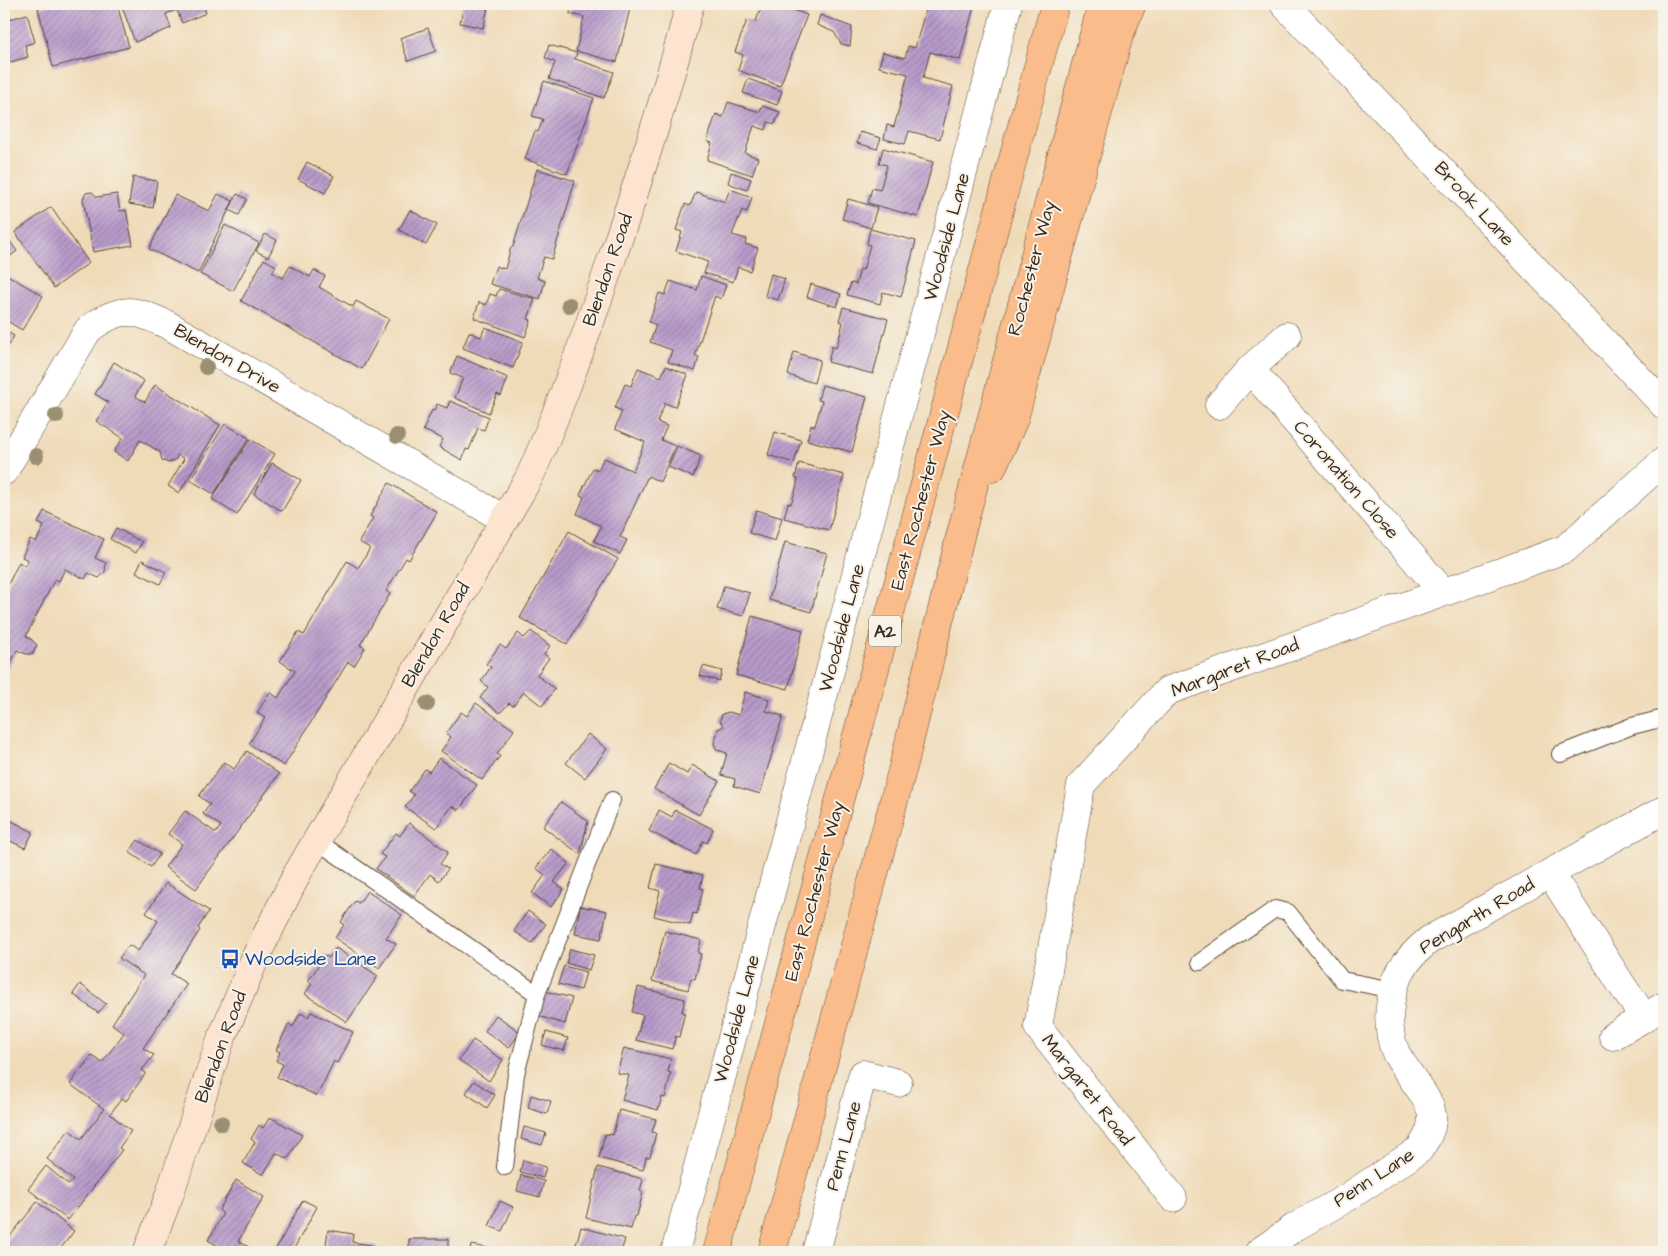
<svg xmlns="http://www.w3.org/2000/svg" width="1668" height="1256" viewBox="0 0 1668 1256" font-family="'Architects Daughter',sans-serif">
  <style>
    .building { fill: url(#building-hatch) }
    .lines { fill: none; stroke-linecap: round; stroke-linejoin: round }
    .lane-casing { stroke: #564535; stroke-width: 18 }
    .street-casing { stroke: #564535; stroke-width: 29 }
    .secondary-casing { stroke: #564535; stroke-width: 29 }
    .highway-casing { stroke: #564535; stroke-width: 29 }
    .lane { stroke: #fff; stroke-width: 16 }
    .street { stroke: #fff; stroke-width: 28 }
    .secondary { stroke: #fde4d0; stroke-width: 28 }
    .highway { stroke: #f9bc8a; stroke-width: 28 }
    .tree { fill: #9a9071 }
    .labels { text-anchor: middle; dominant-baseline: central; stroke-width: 4; stroke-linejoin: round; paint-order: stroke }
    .shield { fill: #f7f3e8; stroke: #73665b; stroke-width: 1 }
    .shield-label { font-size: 18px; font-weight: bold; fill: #3b2a1e }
    .street-label { font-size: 19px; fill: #3b2a1e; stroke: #f7f3e8 }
    .transit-label { font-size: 19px; fill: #164399; stroke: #f7f3e8; text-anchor: start }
  </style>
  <defs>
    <pattern id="building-hatch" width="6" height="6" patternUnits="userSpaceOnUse" patternTransform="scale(1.25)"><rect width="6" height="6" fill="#b79bcb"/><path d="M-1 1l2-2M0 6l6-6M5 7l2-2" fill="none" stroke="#967fa4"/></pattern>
  </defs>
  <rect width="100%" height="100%" fill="#f7f3e8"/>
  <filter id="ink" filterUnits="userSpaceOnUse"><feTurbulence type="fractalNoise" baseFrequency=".02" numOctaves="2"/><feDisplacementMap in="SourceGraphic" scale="10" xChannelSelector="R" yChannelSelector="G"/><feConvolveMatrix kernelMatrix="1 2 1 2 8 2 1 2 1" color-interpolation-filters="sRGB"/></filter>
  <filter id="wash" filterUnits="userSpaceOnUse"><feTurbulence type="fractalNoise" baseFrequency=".0096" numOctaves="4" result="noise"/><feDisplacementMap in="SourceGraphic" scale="20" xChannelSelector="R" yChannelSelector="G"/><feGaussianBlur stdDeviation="1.12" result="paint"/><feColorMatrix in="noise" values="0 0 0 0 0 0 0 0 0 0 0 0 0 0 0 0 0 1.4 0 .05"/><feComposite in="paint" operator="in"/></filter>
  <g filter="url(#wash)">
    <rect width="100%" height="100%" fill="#f0dbb9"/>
    <g id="blocks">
      <path class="building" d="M53,4H117L129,47L53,67L38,8Z
        M121,4H203L206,13L182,23L177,10L166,14L171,28L135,42Z
        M464,4H489L483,28L460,23Z
        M571,4H631L617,62L576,51L584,17L570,14Z
        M763,4H777L807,15L780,86L738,70L743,55L735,52L747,20L755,23Z
        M927,4H966L974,6L960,60L930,52L923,78L953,86L940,139L909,131L905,144L884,139L887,125L894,127L908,74L879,67L883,52L905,58L908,46L915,48Z
        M27,14L35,42L25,45L28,57L4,64V21Z
        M820,15L852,27L850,46L841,44L834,32L817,25Z
        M428,28L436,51L408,61L400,38Z
        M549,45L577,53L575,59L614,72L604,98L549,79L555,62L545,58Z
        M748,79L782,91L777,105L743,93Z
        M544,81L594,98L567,174L525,159L535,131L538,132L543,119L532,116Z
        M728,102L760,112L762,106L780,112L775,124L768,122L766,130L754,126L745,153L758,158L752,175L707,160L712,143L707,141L716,114L723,117Z
        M860,132L881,138L877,149L857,143Z
        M883,148L933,162L918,217L868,203L872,188L880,190L887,165L879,163Z
        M307,162L334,176L325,193L298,179Z
        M537,169L575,181L552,259L544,257L537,278L545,281L540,299L490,284L496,266L505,269L511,247H513Z
        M731,172L751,179L747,190L728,183Z
        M133,177L157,181L153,208L129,204Z
        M730,189L752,197L747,212L742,210L732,235L747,239L745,244L758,248L750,271L738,267L733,282L704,273L708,262L676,251L682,232L676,230L685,204L690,206L696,192L725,202Z
        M92,192L97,197L117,194L120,211L126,210L133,245L93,252L83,199L86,193Z
        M218,194L233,201L198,273L149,249L175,195L209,211Z
        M237,194L247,199L239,215L229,210Z
        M848,199L877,207L871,228L842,219Z
        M51,207L89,263L54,288L15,232Z
        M410,210L437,225L426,245L399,230Z
        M225,225L259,243L233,291L200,274Z
        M870,229L916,241L901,297L883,292L880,304L847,295L851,283L856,284L860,269L863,270L870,245L867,244Z
        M4,233L17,251L4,261Z
        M265,234L277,240L268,257L256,251Z
        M264,259L276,266L272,272L283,278L290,266L310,277L314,270L325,276L319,287L353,307L356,301L389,319L362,369L241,301Z
        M4,273L43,296L22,330L4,319Z
        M771,274L785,279L778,300L765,296Z
        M701,276L726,285L721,299L715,296L695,356L699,357L695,371L668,362L672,350L650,342L656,325L649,322L659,293L665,295L670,281L697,290Z
        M811,284L841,294L837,307L807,297Z
        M499,289L535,299L528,319L531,320L525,337L474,318L479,302L486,305L490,294L496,296Z
        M843,307L888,319L873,374L828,362L832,346L836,348L840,335L843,322L839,321Z
        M485,327L523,342L513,368L463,348L469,332L481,337Z
        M4,330L14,336L4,354Z
        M794,352L820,360L814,383L788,375Z
        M457,356L508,378L501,396L497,394L489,413L455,398L463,378L450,373Z
        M114,362L144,381L135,396L145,402L155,385L220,425L179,493L168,486L184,459L178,455L175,460L168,463L162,460L160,452L140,440L128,461L114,452L123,438L96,421L108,402L95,394Z
        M666,366L688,375L675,407L665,403L657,422L667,426L661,440L675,446L660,482L648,476L620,537L627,540L620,554L594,541L601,526L577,514L584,497L580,495L593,468L598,470L604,458L633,471L645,442L615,429L622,411L615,408L625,384L631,386L638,368L661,377Z
        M822,385L867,397L852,452L807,440L811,425L815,426L822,401L818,400Z
        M450,401L489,417L484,430L478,428L469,450L466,449L462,460L439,447L443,439L423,430L432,410L434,411L437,404L447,408Z
        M225,424L249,438L214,494L190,480Z
        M775,432L801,440L794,463L768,455Z
        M250,439L275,454L237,515L212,499Z
        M677,446L701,456L693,477L668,467Z
        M272,463L301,480L282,511L254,494Z
        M799,463L844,475L829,530L784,518L788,503L791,504L795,492L798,479L795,478Z
        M389,483L437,512L409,560L406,558L386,591L390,594L360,645L365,648L354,666L348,662L284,766L249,744L265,718L257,713L270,692L278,698L295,671L280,661L298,632L304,635L347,561L358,568L365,557L370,548L359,542L373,518L370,516Z
        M756,510L782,518L775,541L749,533Z
        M44,511L104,539L95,558L106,563L105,572L99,578L88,573L85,579L65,569L59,581L55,579L26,636L32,640L37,645L33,654H26L17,650L4,676V593L19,562L25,566L28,560L22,557L30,539L36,542L44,526L38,523Z
        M116,528L142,542L136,553L110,539Z
        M569,531L618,559L567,644L520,618Z
        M785,542L827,553L811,612L769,600Z
        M142,560L166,572L160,584L136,572Z
        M724,586L750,593L743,616L717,609Z
        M752,616L803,630L788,689L736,675Z
        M531,631L550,646L544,654L549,658L537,675L555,689L542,706L524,692L513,706L509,703L500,713L480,698L488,687L481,681L491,667L486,664L500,645L506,649L518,633L524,638Z
        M703,666L722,671L719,681L700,676Z
        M745,692L769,699L766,711L783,716L760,794L734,786L735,779L721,775L727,753L717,750L714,744L718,729L724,726L720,721L722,714L729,712L739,715Z
        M476,703L514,730L497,754L500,756L482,780L441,751L451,737L446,733L461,712L467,716Z
        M588,734L607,749L585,778L566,763Z
        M247,751L279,774L196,889L165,867L182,844L168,834L185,811L216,833L221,826L203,814L210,804L199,796L224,762L234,769Z
        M439,758L477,785L459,810L452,806L436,828L405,807L414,795L409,791L425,769L429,772Z
        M669,763L687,774L692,765L719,781L699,815L654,789Z
        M561,802L588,821L580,854L543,827Z
        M659,810L672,817L675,810L713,829L707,843L703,841L696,855L649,831Z
        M4,817L33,832L25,848L4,838Z
        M409,823L448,852L440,864L448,869L439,881L430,874L414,896L376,869L385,857L380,854L396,833L400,836Z
        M138,840L160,854L151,867L129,852Z
        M551,849L569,863L554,882L564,889L551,907L532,893L545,875L536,868Z
        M656,864L703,875L700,888L703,889L697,914L693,913L690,925L654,916L660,891L650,888Z
        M166,883L209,911L198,928L200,930L171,974L187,984L143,1048L154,1055L142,1070L146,1073L126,1101L122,1098L110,1114L131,1131L119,1148L122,1150L68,1220L28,1189L46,1166L69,1185L73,1180L47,1159L69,1130L81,1139L104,1109L70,1084L92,1055L102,1063L124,1033L112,1024L144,975L119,958L129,945L138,951L158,921L146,913Z
        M367,891L402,915L386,938L396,944L379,968L335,938L344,925L341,922L348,911L355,901L359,903Z
        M580,906L607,911L601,939L575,934Z
        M528,911L546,924L532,943L514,931Z
        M665,931L701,940L698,953L701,954L695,979L691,978L688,990L652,981Z
        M336,948L378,976L347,1022L305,994L312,984L308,981L317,968L325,955L329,958Z
        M570,949L594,955L589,970L566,963Z
        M564,966L586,972L581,990L558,984Z
        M80,984L106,1004L98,1013L73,994Z
        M638,987L685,999L682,1012H685L679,1037L676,1036L672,1049L636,1040L643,1015L632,1012Z
        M545,991L572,998L565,1024L538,1016Z
        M311,1012L353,1032L337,1063L334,1061L317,1096L277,1077L283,1064L276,1061L280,1052L276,1050L289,1024L293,1027L300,1013L308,1017Z
        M496,1015L520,1032L509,1048L485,1031Z
        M546,1032L568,1038L564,1051L542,1045Z
        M473,1040L503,1060L489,1081L459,1060Z
        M624,1048L671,1059L668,1072L671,1073L665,1098L662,1097L658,1110L622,1100L629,1075L617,1073Z
        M474,1081L495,1095L487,1108L466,1093Z
        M531,1095L551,1101L547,1114L528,1108Z
        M619,1110L656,1119L652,1132L656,1133L650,1157H646L643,1170L599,1158L605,1134L613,1135Z
        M270,1117L302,1135L288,1159L276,1153L263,1175L243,1163L255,1142L251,1139L259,1125L263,1128Z
        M524,1127L546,1133L542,1145L521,1139Z
        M523,1160L546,1167L543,1178L520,1172Z
        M598,1167L643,1179L640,1191L643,1192L637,1216H634L631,1229L586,1218Z
        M521,1175L544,1181L540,1197L517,1191Z
        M236,1180L264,1197L238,1241L249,1247L246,1252H214L218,1246L208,1240L223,1214L219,1210Z
        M303,1200L317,1207L292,1252H274Z
        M500,1201L513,1207L502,1231L489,1226Z
        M37,1202L74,1231L58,1252H4V1244Z
        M581,1227L625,1239L621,1252H574Z
        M328,1230L353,1234L352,1242L377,1246L376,1252H325Z
        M409,1239H448V1252H409Z
        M471,1245L505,1251V1252H470Z"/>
    </g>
  </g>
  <g filter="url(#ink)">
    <use href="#blocks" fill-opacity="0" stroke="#564535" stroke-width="1"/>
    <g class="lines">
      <defs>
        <path id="lane" d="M1560,754L1632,726L1664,718
          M317,841L537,994L516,1074L505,1167
          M1200,962L1275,909L1288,912L1342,980L1394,990
          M537,994L612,800"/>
        <path id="street" d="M1284,4L1664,405
          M1250,369L1443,592
          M1219,405L1250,369L1287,336
          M4,471L88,330C121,305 133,309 168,325L504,519
          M1550,873L1625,990L1645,1018
          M1613,1036L1664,1006
          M1173,1198L1038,1027L1081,785L1167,691L1565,549L1664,461
          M675,1252L1008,4
          M816,1252L863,1074L898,1083
          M1259,1252L1295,1227L1348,1197L1419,1150C1426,1140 1433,1129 1432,1115C1430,1100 1416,1085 1408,1072C1404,1066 1399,1059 1396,1053C1385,1028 1388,994 1401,971C1408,958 1418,949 1429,940L1664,810"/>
        <path id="secondary" d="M147,1252L169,1196L220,1042L256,956L297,874L530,476C561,406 586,336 610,264C640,178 667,91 690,4"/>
        <path id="highway" d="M992,468L1014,419L1119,36L1132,4
          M717,1252L1055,4
          M772,1252L903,767L961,533L1102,4"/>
      </defs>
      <use href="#lane" class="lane-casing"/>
      <use href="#street" class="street-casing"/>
      <use href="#secondary" class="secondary-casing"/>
      <use href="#highway" class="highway-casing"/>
      <use href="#lane" class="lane"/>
      <use href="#street" class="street"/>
      <use href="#secondary" class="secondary"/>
      <use href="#highway" class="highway"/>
    </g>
    <g class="tree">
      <circle cx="569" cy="305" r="8"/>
      <circle cx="206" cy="367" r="8"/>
      <circle cx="56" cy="416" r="8"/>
      <circle cx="397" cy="436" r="8"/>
      <circle cx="36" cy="456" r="8"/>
      <circle cx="427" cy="704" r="8"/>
      <circle cx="221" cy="1123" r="8"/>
    </g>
  </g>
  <defs>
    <symbol id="bus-bare" viewBox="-9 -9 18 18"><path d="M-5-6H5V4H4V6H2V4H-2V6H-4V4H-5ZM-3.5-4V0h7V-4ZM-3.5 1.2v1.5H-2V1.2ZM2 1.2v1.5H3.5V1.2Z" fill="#1a4fb4" stroke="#f7f3e8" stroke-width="2.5" paint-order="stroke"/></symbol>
  </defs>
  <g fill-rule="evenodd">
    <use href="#bus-bare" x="216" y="945" width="28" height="28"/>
  </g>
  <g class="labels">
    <rect class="shield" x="869" y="615.5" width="32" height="31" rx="4"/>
    <g class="shield-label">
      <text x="885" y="631">A2</text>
    </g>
    <g class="street-label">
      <text transform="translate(1474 204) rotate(47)">Brook Lane</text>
      <text transform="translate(947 237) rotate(-75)">Woodside Lane</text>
      <text transform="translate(1032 268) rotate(-75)">Rochester Way</text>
      <text transform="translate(608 270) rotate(-71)">Blendon Road</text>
      <text transform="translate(227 359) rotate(30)">Blendon Drive</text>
      <text transform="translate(1346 480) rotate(49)">Coronation Close</text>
      <text transform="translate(921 500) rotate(-75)">East Rochester Way</text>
      <text transform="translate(842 628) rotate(-75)">Woodside Lane</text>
      <text transform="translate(436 635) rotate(-60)">Blendon Road</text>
      <text transform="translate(1235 668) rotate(-21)">Margaret Road</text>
      <text transform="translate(815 891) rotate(-75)">East Rochester Way</text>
      <text transform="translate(1477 916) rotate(-31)">Pengarth Road</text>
      <text transform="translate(737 1019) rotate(-75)">Woodside Lane</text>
      <text transform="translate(221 1047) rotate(-70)">Blendon Road</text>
      <text transform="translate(1087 1090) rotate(52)">Margaret Road</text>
      <text transform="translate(844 1146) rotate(-75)">Penn Lane</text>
      <text transform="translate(1374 1178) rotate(-33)">Penn Lane</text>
    </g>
    <g class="transit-label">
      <text x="245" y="959">Woodside Lane</text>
    </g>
  </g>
  <rect width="1668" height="1256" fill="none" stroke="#f7f3e8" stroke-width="20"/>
</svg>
